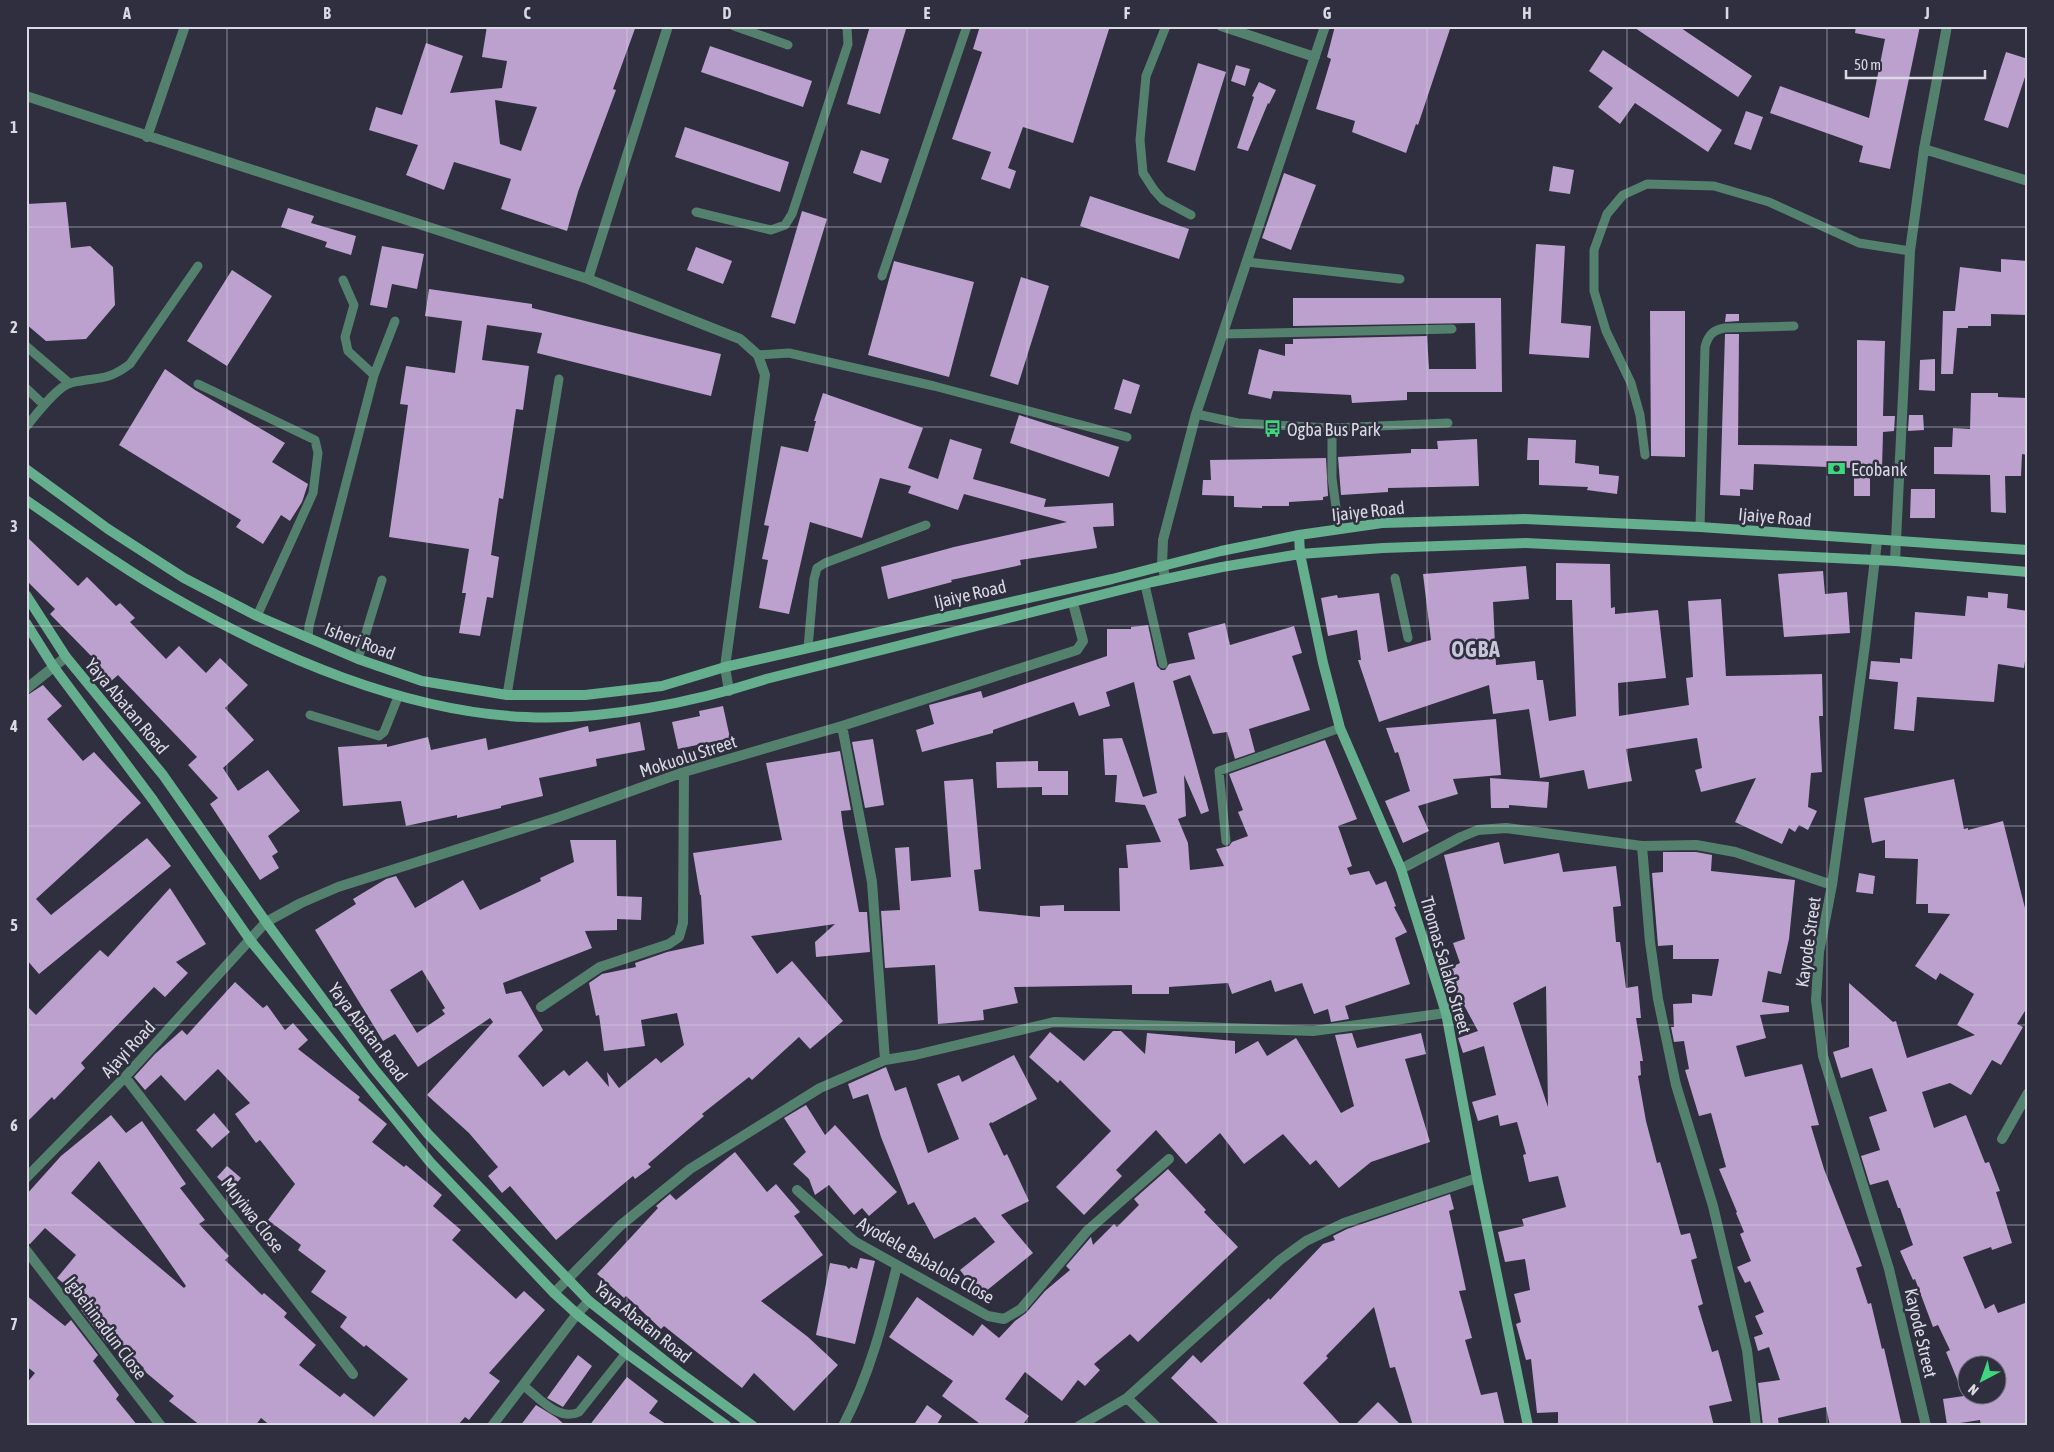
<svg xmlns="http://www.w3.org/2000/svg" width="2054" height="1452" viewBox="0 0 2054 1452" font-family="'Asap Condensed',sans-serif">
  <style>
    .building { fill: #bca0ce; fill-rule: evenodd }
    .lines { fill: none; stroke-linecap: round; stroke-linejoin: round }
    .lane { stroke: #54816d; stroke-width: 9 }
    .street { stroke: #54816d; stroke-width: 10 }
    .secondary { stroke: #65af8e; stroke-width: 10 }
    .grid { fill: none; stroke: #dadae5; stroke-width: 1; stroke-opacity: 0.55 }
    .labels { text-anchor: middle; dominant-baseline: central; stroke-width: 5; stroke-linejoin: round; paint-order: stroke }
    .poi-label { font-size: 18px; fill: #dadae5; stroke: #2f2f3f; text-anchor: start }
    .street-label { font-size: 18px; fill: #dadae5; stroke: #2f2f3f }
    .district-label { font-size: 22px; font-weight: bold; letter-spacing: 1px; fill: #c6c6da; stroke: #2f2f3f }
    .neatline { fill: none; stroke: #dadae5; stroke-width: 2 }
    .grid-label { font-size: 16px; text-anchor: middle; font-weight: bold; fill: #dadae5 }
  </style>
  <rect width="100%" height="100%" fill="#2f2f3f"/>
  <path class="building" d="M487,26H636L613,89L616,90L578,192L567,231L501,209L511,179L454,162L444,190L406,175L418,145L369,130L376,107L402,115L426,43L463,56L450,93L502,88L507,61L482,57ZM495,100L537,107L521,151L500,144Z
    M870,26H907L880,114L847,104Z
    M980,26H1110L1073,143L1023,127L1008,168L1016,171L1010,189L981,179L991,152L952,139L982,52L973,49Z
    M1335,26H1451L1418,125L1416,124L1406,153L1352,132L1355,121L1316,109L1331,59L1327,57Z
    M1632,26H1678L1752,76L1738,97Z
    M1856,26H1920L1890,169L1859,162L1863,146L1770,113L1780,86L1869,118L1885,39L1855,33Z
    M710,46L812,81L803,107L701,72Z
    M1603,50L1722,130L1708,152L1635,103L1620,124L1598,107L1613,88L1589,71Z
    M2006,52L2028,59V68L2008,128L1984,120Z
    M1198,63L1226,72L1195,171L1167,162Z
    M1236,65L1250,69L1245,86L1231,81Z
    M1259,82L1276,90L1269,104L1268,103L1248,151L1237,148L1254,97L1252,96Z
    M1746,111L1763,117L1751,150L1734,144Z
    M685,127L789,162L780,192L675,157Z
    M861,150L889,159L881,183L853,173Z
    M1553,166L1574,170L1570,194L1549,191Z
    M1284,173L1316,185L1291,250L1262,238Z
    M1090,196L1189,229L1179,259L1080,226Z
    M66,202L71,248L90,246L113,267L115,305L86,339L46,341L26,324V204Z
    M288,208L314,216L311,223L356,236L351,255L325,247L327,242L281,227Z
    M802,211L827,219L795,324L771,317Z
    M1536,244L1565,246L1561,323L1591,326L1589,358L1529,354Z
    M382,246L424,254L417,289L392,284L387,308L370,305Z
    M696,247L732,261L723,284L687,270Z
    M2001,259L2028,261V315L1991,314V326H1968V328H1957L1953,374H1941L1943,311H1955L1960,267L2001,272Z
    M894,261L974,282L949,377L868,355Z
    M232,270L272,296L227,366L187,341Z
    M1021,277L1049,286L1018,385L990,376Z
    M429,289L532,304V308L721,354L711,396L537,353L542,333L487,325L482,360L529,366L523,410L516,409L503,499L499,498L491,555L499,557L493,598L487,597L480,636L459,633L466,593H462L469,549L389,537L408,405L400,404L406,366L455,373L462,321L425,316Z
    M1293,298H1501L1502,392H1407V400L1352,403L1351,395L1273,391L1271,399L1248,394L1259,349L1285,356V344H1293V339L1427,336L1429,369H1476L1475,323L1293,326Z
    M1650,311H1685V457L1651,456Z
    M1726,314H1739V321L1725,322Z
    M1725,334H1739L1738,445L1857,446V340L1885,341L1883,416H1895L1894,431L1883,432L1882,469L1870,468V496H1854V468L1754,464L1753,490L1740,489V496L1720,495Z
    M1935,359V391L1919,390L1920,360Z
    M165,369L195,390L285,443L272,462L308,484L302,502L290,521L281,515L263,544L236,527L241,520L119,445Z
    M1123,379L1140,385L1131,414L1114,409Z
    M823,393L923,428L908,468L938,479L950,439L982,449L973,479L1046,499L1044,507L1113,503L1114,526L1093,527L1097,548L1020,560L1021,565L951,580L952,582L888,599L881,567L954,547L1067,522L964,494L958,510L908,493L911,486L880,478L862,538L810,522L789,614L759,608L768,560L762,559L769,526L764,525L781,446L808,452L816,421H814Z
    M1971,393H1998V397L2028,398V455L2022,454L2021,476H2005L2006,513L1991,512L1990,475L1934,474V447H1952L1953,428L1970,429Z
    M1019,415L1119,447L1109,477L1010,443Z
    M1909,415H1923L1924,430L1908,431Z
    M1528,438L1576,440L1575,463L1599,466V474L1619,476L1617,494L1587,490L1588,487L1539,485V460H1527Z
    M1477,439L1479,486L1388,488V492L1341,495L1338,457L1411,453V449H1438L1437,441Z
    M1326,458L1328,496L1323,497V500L1289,502V506H1262V508L1234,507V496L1202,495L1203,480H1211L1210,460Z
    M1911,489H1935V518H1910Z
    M26,536L78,586L87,577L116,606L120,603L135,618L130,622L166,659L179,646L206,673L220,658L248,685L225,708L254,740L223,768L238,791L268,770L300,811L268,836L278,852L272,856L279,868L260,880L210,804L218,798L188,765L197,757L118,675L110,682L93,665L96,661L50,614L55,609L26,580Z
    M1556,563L1610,564L1611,608L1615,607V614L1658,610L1666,678L1618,683L1619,716L1689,705L1686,678L1693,677L1688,601L1721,599L1726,676L1822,674L1823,716H1819L1822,772L1811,773L1808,807L1817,811L1808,830L1799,825L1795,832L1789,828L1782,844L1735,822L1756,778L1701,792L1695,770L1702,768L1697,738L1626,749L1632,781L1588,789L1584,770L1540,778L1529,709L1493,714L1489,685L1379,722L1358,660H1361L1357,630L1328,636L1321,598L1337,595L1338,598L1379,593L1388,652L1431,640L1423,574L1526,566L1529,599L1493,602L1496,665L1535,661L1537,680H1543L1549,721L1576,716L1572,600H1556Z
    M1823,571L1825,594L1847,592L1850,633L1784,637L1778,574Z
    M1988,592L2008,594L2007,608L2028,611V640L2024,668L1998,664L1994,702L1917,697L1914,731L1894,729L1898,682L1869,679L1871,661L1900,663V658L1912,659L1915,612L1965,616L1967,596L1988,598Z
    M1225,623L1230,645L1294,626L1302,653L1292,656L1310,710L1249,729L1255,752L1235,759L1227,732L1213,734L1190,675L1173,681L1209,811L1201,814L1184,775L1186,816L1178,819L1188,843L1190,870L1224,866L1216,849L1229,846L1232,842L1248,836L1238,812L1243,810L1229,774L1325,740L1357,819L1338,826L1352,866L1347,868L1350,875L1369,871L1376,885L1386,881L1396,906L1394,907L1407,932L1395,938L1410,984L1345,1006L1349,1019L1331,1022L1328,1009L1314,1014L1302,983L1275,992L1271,980L1232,994L1228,983L1169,987V994H1132V985L1014,987L1018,1003L983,1010L984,1020L938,1024L935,965L885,968L881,911L900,910L895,848L909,847L911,881L951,877L944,781L973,779L981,869L974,870L979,911L1040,917V906L1064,905V911H1120L1119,868H1128L1126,845L1161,842L1145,805L1115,802L1117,775H1105L1103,739L1122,738L1143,797L1157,793L1134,682L1106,692L1110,706L1079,716L1074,702L993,730V733L922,752L916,730L934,724L929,705L981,691L983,698L1107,656V629H1131V627L1148,625L1157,666L1161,670H1165L1169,664L1195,659L1188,633Z
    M43,685L62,706L47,719L83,761L94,752L141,803L36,899L51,915L147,838L171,866L39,974L26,959V696Z
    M723,706L730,738L678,749L672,722L700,716L699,711Z
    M1496,719L1501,775L1453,779L1458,794L1418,806L1429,831L1403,843L1385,801L1410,791L1398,752L1395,753L1386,728Z
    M640,722L645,750L596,759L597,766L539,778L543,796L501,806V808L457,818V815L406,826L401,801L343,806L338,747L387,744V747L428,737L431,750L486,738L488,750L588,726L589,732Z
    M873,739L884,805L865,808L852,742Z
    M840,751L851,810L841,811L843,827L859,912H867L870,952L816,957L815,942L835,924L751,936L777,974L792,961L843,1021L810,1049L799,1037L752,1080L749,1077L702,1114L704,1116L648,1164L651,1167L635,1179L633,1176L556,1240L510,1186L502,1193L488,1176L498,1167L469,1133L427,1095L493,1022L490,1018L418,1067L395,1034L383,1041L315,930L356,904L353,899L386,879L396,876L415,908L463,880L480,910L541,881L540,878L574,862L570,840H616L617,896L642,897L641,920L617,919V930L585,931L592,948L503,983L506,994L521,991L543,1030L518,1056L543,1087L564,1070L569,1076L587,1061L609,1087L607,1072L619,1088L656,1058L661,1063L684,1045L677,1013L641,1020L645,1046L604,1051L599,1015L596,1016L589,983L602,974L636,967L635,963L667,952L704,944L701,895H700L693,853L782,840L766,763ZM422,970L445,1008L442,1010L445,1014L417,1033L390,990Z
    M1038,761V771H1068V795H1042V787L997,788L996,762Z
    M1490,778L1549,782L1547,808L1509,805V808H1491Z
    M1954,779L1964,829L1968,828V830L2003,821L2028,920V1006L2017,1024L2023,1027L2001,1065L1992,1060L1971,1095L1950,1083L1922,1092L1934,1128L1966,1115L1985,1163L1989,1162L2000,1191L1996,1192L2012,1243L1992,1250L1991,1247L1963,1257L1985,1309L1994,1304L1998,1313L2028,1302V1426H1981L1980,1420L1947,1425L1943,1399L1964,1396L1946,1352L1950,1350L1938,1325L1933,1327L1915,1279L1913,1280L1900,1251L1913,1245L1900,1208H1898L1888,1180L1870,1185L1861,1156L1880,1150L1869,1117L1887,1111L1872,1068L1841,1078L1833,1052L1849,1047V983L1893,1022L1896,1021L1907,1058L1975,1035L1957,1025L1974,994L1940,973L1936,980L1915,966L1950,914L1928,913V904H1916L1918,859L1885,858V840L1872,843L1864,798ZM1966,1364H1996V1394L1966,1395Z
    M1499,842L1504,864L1559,853L1563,872L1616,866L1621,906L1613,907L1616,942H1620L1626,988L1638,986L1641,1018H1636L1643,1061H1640L1641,1075L1638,1076L1646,1121L1657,1163L1660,1162L1681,1235L1690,1233L1697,1258L1691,1260L1703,1304L1698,1306L1712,1352L1718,1350L1732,1401L1709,1406L1714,1426H1624V1424L1558,1426V1412L1537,1413L1531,1359L1526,1360L1516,1324L1521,1322L1514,1294L1530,1290L1525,1259L1505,1262L1498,1232L1524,1226L1522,1219L1566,1207L1558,1176L1529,1182L1523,1155L1526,1154L1517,1122L1500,1126L1498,1115L1478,1121L1472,1102L1496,1095L1484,1046L1463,1053L1458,1038L1478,1031L1445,970L1460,963L1453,943L1465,939L1444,855ZM1546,986L1548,1107L1513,1003Z
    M1663,852H1696L1712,855L1711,871L1795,880L1789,939L1781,974L1768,971L1762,1002L1789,1006V1012L1760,1015L1766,1038L1736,1046L1745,1077L1802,1064L1819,1125L1811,1126L1824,1169L1862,1266L1856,1268L1868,1304L1871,1303L1882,1349L1884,1348L1902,1426H1830L1826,1407L1778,1418L1779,1426H1763L1758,1383L1780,1380L1769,1347L1758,1351L1754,1337L1763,1334L1755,1316L1764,1312L1750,1281L1745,1283L1737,1267L1751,1261L1740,1234L1744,1232L1736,1213L1737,1212L1719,1169L1726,1167L1711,1113L1699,1116L1685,1070L1689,1069L1684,1041L1674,1042L1671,1027H1674L1673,1004L1692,1003V994L1712,996L1719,959H1673V945L1658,946L1652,873L1663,872Z
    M1859,873L1875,876L1873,894L1856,892Z
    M170,888L206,944L176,962L188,973L165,997L154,987L81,1063L85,1068L54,1100L52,1097L26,1123V1005L36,1015L100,950L108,957Z
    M235,982L263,1008L267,1005L285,1030L293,1023L308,1040L298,1049L360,1097L358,1100L387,1124L372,1142L404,1167L406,1165L442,1195L433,1206L461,1230L452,1240L516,1299L524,1291L545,1310L489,1373L500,1381L469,1420L465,1417L457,1426H271L261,1418L255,1426H201L169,1401L174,1396L143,1370L144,1368L112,1337L107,1344L81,1310L88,1303L57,1278L76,1255L45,1228L30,1244L26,1243V1195L61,1156L111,1115L126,1133L142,1121L186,1184L180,1188L205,1220L199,1224L229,1256L225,1260L262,1295L264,1293L287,1313L284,1317L316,1345L299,1365L340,1397L344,1393L374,1417L408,1379L366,1345L364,1347L340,1327L347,1317L311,1292L326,1271L298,1250L301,1245L268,1220L295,1184L260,1140L256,1143L235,1114L250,1103L218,1069L185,1101L161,1075L145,1090L134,1077L155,1054L182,1030L187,1035ZM99,1161L186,1286L184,1288L71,1193Z
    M1113,1031H1121L1145,1054L1147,1033L1235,1041V1054L1258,1041L1267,1056L1296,1038L1341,1113L1354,1106L1335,1035L1352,1033L1357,1048L1421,1033L1426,1054L1405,1059L1430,1142L1371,1162L1339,1188L1316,1160L1310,1165L1283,1134L1244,1164L1220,1133L1186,1164L1156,1130L1116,1170L1122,1176L1084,1215L1056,1187L1111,1131L1060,1080L1058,1083L1029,1057L1050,1032L1084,1061Z
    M1014,1055L1037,1099L992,1123L991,1122L989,1124L1004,1156L1007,1154L1029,1201L1001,1215L1033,1253L980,1296L960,1270L995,1242L975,1217L934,1239L914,1202L908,1205L881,1137L868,1094L853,1099L848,1084L886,1067L895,1091L906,1087L928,1153L959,1139L937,1084L959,1075L962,1082Z
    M806,1105L825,1135L835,1125L897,1192L869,1216L862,1208L854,1215L829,1185L815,1195L809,1179L793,1164L806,1152L784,1118Z
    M214,1113L230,1132L212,1148L196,1130Z
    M735,1152L767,1192L776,1184L800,1212L794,1216L823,1255L761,1301L808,1337L838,1365L794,1411L754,1373L742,1388L664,1326L661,1329L626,1296L624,1298L597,1274L658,1208L656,1206L670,1194L676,1200Z
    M227,1166L241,1178L231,1190L217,1177Z
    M1168,1169L1206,1210L1204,1212L1238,1247L1138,1342L1130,1334L1094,1364L1100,1370L1085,1386L1078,1380L1062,1401L1025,1372L1005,1399L1029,1416L1022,1426H983L942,1396L953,1381L889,1337L917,1297L973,1336L982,1324L999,1338L1015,1321L1026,1313L1045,1291L1070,1270L1066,1266L1091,1237L1093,1245L1114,1224L1117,1227L1139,1205L1134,1199Z
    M1450,1194L1454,1209L1449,1211L1466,1290L1459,1291L1472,1338L1465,1340L1481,1395L1497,1392L1505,1426H1413L1395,1367L1390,1368L1374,1307L1326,1356L1328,1358L1303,1383L1342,1426H1221L1171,1378L1193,1355L1201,1363L1269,1298L1270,1300L1323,1244L1335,1240L1333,1236L1347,1229Z
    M860,1258L875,1261L855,1344L816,1335L830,1263L846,1266L849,1269L851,1267L857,1269Z
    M26,1295L65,1326L71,1320L98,1355L93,1361L119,1395L116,1399L138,1426H26V1384L35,1373L26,1366Z
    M578,1355L592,1366L563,1407L547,1398Z
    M627,1377L658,1401L649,1413L669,1426H589Z
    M1378,1402L1402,1426H1354Z
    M536,1405L557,1418L566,1426H520Z
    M927,1405L942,1416L936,1426H913Z"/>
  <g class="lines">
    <path class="lane" d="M734,26L788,45
      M1166,26L1146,76L1140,140L1143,173L1154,190L1163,200L1191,215
      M696,212L771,230L785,225L792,214L848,44L847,28L845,26
      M1247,262L1400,279
      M882,276L967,26
      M343,280L354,305L345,337L348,351L374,375
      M1223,334L1452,329
      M26,346L69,383
      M758,355L789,353L934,386L1127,437
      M198,384L315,440L318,453L313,493L257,616
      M26,388L44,405
      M1196,414L1238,423L1332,428L1448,423
      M26,427C35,416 57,386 71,383C97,376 105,383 130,364L198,266
      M1332,428V478L1339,529
      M1645,455L1640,415L1631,383L1606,331L1594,291V250L1607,214L1623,195L1647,184L1714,186L1769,202L1859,243L1910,251
      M1700,527L1705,347C1708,335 1713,330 1725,328L1794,326
      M1395,578L1408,638
      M1145,585L1163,664
      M308,638L309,626L374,375L395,321
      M808,648L814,579L817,568L825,563L926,525
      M358,659L382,580
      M507,695L559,379
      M310,715L379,736L384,732L398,697
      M1226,841L1219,771L1340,728
      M524,1386C539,1398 559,1422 579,1412L626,1353"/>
    <path class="street" d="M1221,26L1315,57
      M26,96L588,279L740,339L758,355L765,375L725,667L729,691
      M147,137L185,26
      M1924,149L2028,181
      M588,279L668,26
      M1877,541L1865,645L1832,885L1819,952L1816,1000L1823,1056L1889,1269L1926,1426
      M1895,561L1910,251L1924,149L1947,26
      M1166,579L1162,566L1163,540L1196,414L1325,26
      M26,689L66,657
      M842,726L872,882L885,1060
      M1642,846L1650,942L1658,999L1676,1085L1713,1206L1747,1350L1756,1426
      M1401,869L1461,837L1478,830L1506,828L1642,846L1696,845L1735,852L1832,885
      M541,1007L600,967L669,944L679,937L683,923L684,772
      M125,1077L353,1374
      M2002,1139L2028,1093
      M26,1178L125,1077L266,922L301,903L338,887L559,817L684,772L842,726L1077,650L1083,641L1073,603
      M797,1190L854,1241L988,1316L1004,1319L1021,1309L1087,1231L1169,1159
      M26,1250L161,1426
      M554,1293L621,1225L690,1169L820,1088L885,1060L915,1055L1054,1022L1313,1031L1446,1013
      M492,1426L577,1314L589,1301
      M843,1426C870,1374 883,1322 897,1266
      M1079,1426L1127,1398
      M1156,1426L1127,1398L1280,1260L1306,1241L1344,1223L1477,1178"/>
    <path class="secondary" d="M26,469L108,529L184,578L257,616L358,659L422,681L507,695H585L662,686L725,667L1112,579L1221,551L1299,535L1382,523L1525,519L1700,527L2028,550
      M26,500C74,533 122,568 173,597C277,657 405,712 526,717C601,721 695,702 766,679L1152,582L1222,567L1300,554L1383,548L1526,543L1895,561L2028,572
      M1299,535L1300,554L1323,663L1340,728L1401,869L1446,1013L1477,1178L1528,1426
      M26,595L66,657L163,775L266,922L374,1069L428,1134L589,1301L679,1372L753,1426
      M26,623L53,666L153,800L250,940L430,1162L554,1293L577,1314L626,1353L727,1426"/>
  </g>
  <path class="grid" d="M227,26V1426M427,26V1426M627,26V1426M827,26V1426M1027,26V1426M1227,26V1426M1427,26V1426M1627,26V1426M1827,26V1426M26,227H2028M26,427H2028M26,626H2028M26,826H2028M26,1025H2028M26,1225H2028"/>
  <defs>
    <symbol id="bus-bare" viewBox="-9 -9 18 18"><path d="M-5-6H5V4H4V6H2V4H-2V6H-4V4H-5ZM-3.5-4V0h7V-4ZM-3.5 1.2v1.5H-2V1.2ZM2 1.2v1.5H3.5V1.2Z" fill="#3fd77d" stroke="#2f2f3f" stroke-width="2.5" paint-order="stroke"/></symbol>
    <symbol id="bank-bare" viewBox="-9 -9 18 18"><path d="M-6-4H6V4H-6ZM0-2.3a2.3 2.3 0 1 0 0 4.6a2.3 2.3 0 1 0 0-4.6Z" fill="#3fd77d" stroke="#2f2f3f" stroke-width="2.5" paint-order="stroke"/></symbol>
  </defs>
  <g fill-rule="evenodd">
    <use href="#bus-bare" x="1260" y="416" width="25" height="25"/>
    <use href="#bank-bare" x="1824" y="456" width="25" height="25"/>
  </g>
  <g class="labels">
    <g class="poi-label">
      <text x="1287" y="429">Ogba Bus Park</text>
      <text x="1851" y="469">Ecobank</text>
    </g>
    <g class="street-label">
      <text transform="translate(1368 511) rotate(-6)">Ijaiye Road</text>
      <text transform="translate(1775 517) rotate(5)">Ijaiye Road</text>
      <text transform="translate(970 594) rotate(-13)">Ijaiye Road</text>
      <text transform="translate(360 641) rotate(21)">Isheri Road</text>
      <text transform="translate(127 706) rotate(50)">Yaya Abatan Road</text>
      <text transform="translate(688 756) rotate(-18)">Mokuolu Street</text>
      <text transform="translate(1808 942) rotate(-82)">Kayode Street</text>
      <text transform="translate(1446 965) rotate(74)">Thomas Salako Street</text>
      <text transform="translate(368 1032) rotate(53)">Yaya Abatan Road</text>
      <text transform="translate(128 1049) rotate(-47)">Ajayi Road</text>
      <text transform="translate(253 1215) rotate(52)">Muyiwa Close</text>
      <text transform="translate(926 1260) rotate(30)">Ayodele Babalola Close</text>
      <text transform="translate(643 1322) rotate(39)">Yaya Abatan Road</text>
      <text transform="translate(106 1328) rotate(53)">Igbehinadun Close</text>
      <text transform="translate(1921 1333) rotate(77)">Kayode Street</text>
    </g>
    <g class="district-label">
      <text x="1476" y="649">OGBA</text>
    </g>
  </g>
  <rect width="2054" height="1452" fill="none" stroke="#2f2f3f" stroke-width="55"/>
  <g transform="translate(1982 1380) rotate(221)"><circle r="24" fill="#2f2f3f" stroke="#737381"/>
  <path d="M0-4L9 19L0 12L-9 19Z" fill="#3fd77d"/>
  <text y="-8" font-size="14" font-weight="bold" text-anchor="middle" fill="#dadae5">N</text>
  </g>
  <path d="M1846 70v8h139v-8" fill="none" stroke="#dadae5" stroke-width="2.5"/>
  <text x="1854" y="70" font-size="15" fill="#dadae5" stroke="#2f2f3f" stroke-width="4" paint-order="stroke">50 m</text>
  <rect x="28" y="28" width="1998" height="1396" class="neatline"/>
  <g class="grid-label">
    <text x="127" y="19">A</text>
    <text x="327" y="19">B</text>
    <text x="527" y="19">C</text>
    <text x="727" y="19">D</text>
    <text x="927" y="19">E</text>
    <text x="1127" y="19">F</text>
    <text x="1327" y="19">G</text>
    <text x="1527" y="19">H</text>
    <text x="1727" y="19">I</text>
    <text x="1927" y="19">J</text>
    <text x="14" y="133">1</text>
    <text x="14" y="333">2</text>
    <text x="14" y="532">3</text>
    <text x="14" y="732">4</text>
    <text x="14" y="931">5</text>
    <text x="14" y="1131">6</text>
    <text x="14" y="1330">7</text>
  </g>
</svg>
